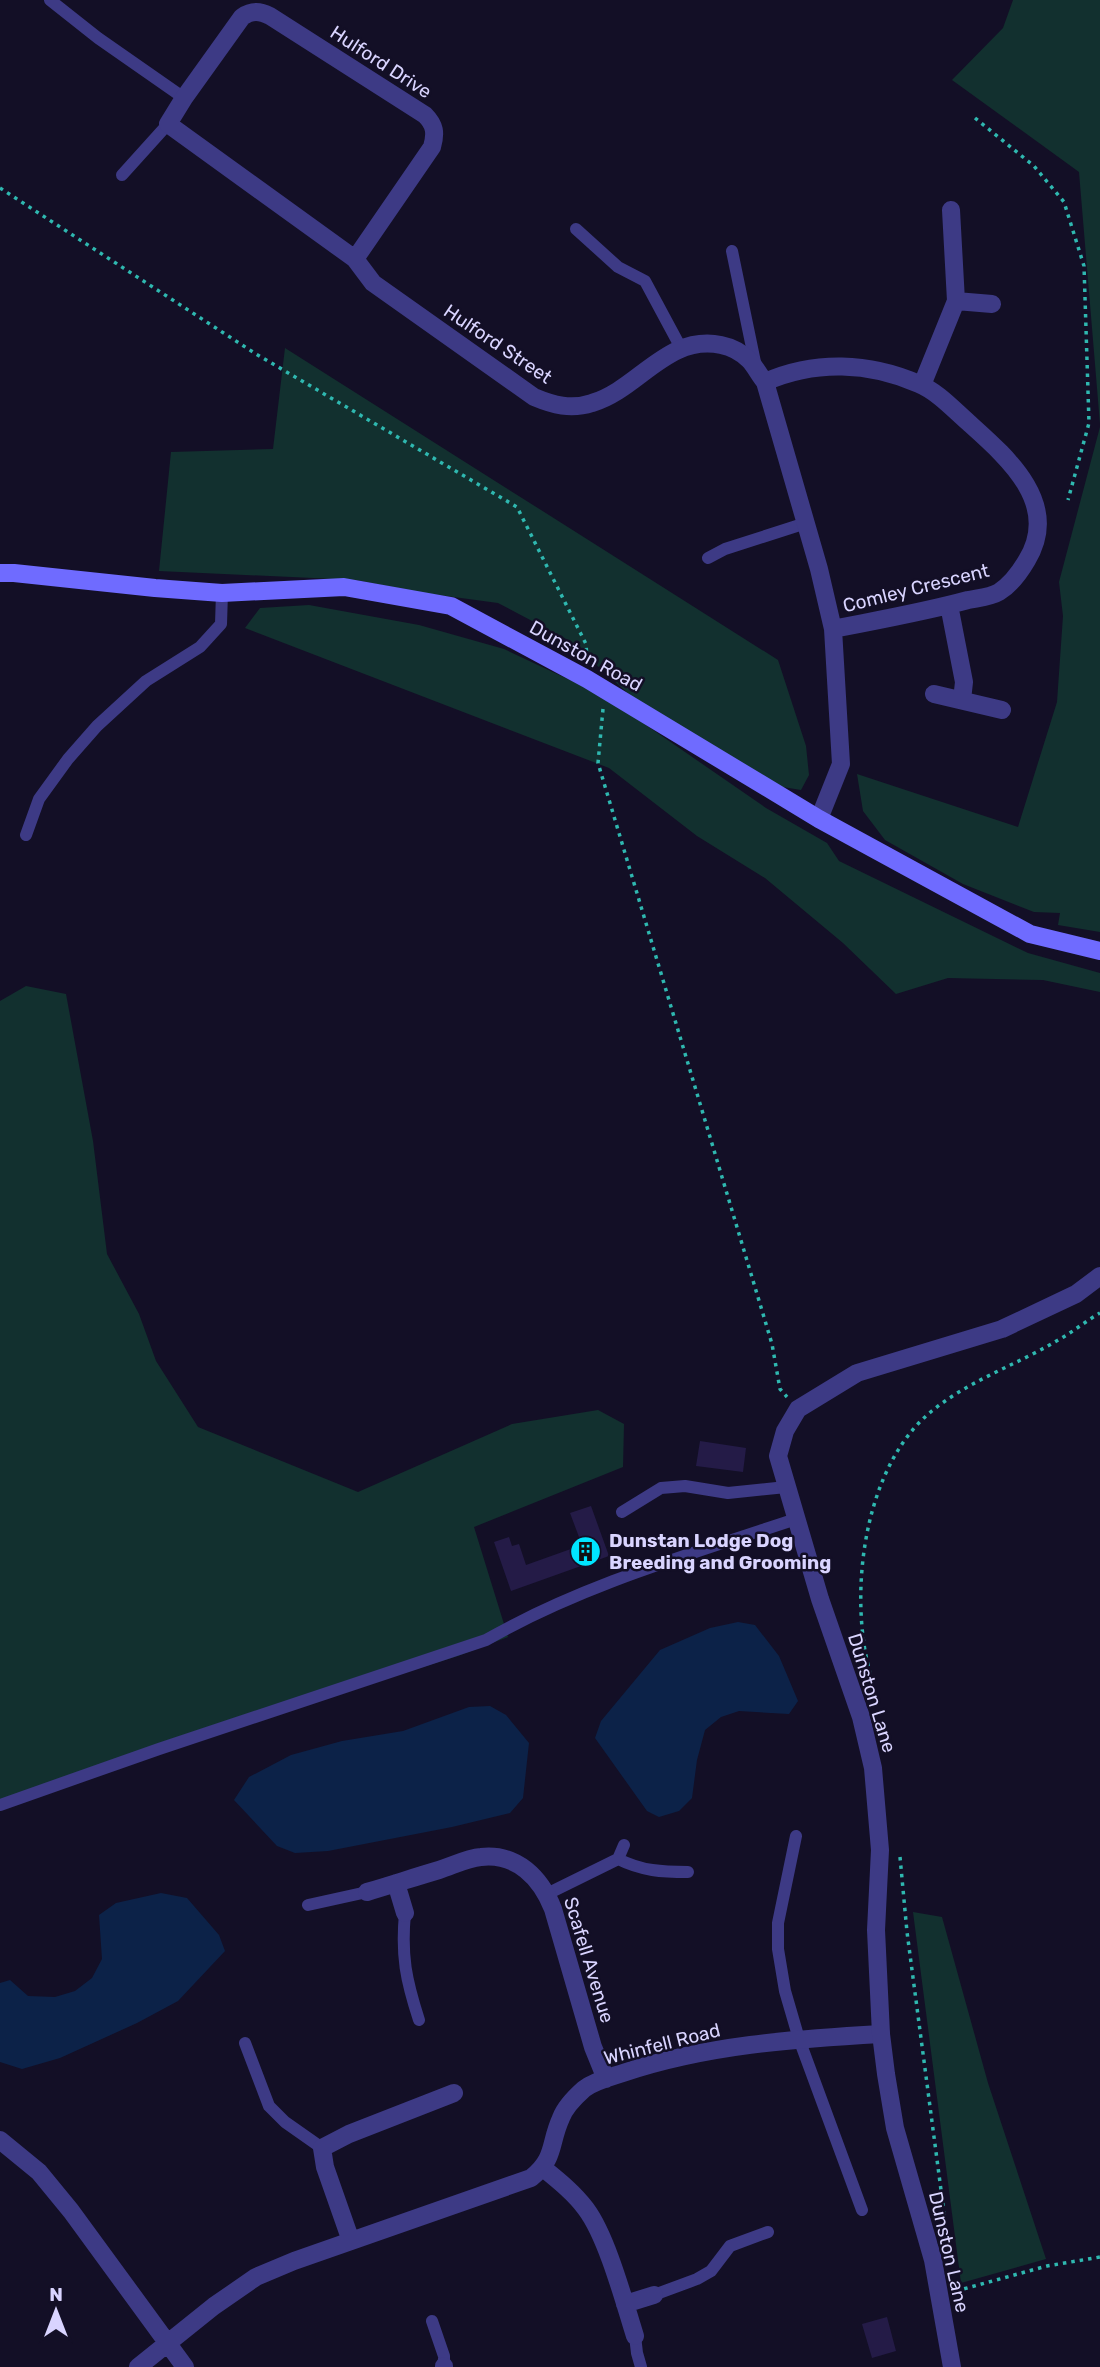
<svg xmlns="http://www.w3.org/2000/svg" width="1100" height="2367" viewBox="0 0 1100 2367" font-family="Rubik,sans-serif">
  <style>
    .green { fill: #12302f }
    .water { fill: #0c2248 }
    .building { fill: #241b47 }
    .lines { fill: none; stroke-linecap: round; stroke-linejoin: round }
    .path { stroke: #2fb8b0; stroke-width: 3.5; stroke-dasharray: 3.5 5; stroke-linecap: butt }
    .service { stroke: #3d3a85; stroke-width: 12 }
    .minor { stroke: #3d3a85; stroke-width: 18 }
    .tertiary { stroke: #3d3a85; stroke-width: 18 }
    .secondary { stroke: #6f6bff; stroke-width: 18 }
    .labels { text-anchor: middle; dominant-baseline: central; stroke-width: 5; stroke-linejoin: round; paint-order: stroke }
    .street-label { font-size: 19px; fill: #d9d4ff; stroke: #130f26 }
    .poi-label { font-size: 19px; font-weight: bold; fill: #d9d4ff; stroke: #130f26; text-anchor: start }
  </style>
  <rect width="100%" height="100%" fill="#130f26"/>
  <path class="green" d="M1013,0H1100V424L1079,172L952,80L1003,28Z
    M285,348L778,660L806,746L809,775L801,790L777,786L633,698L570,641L498,603L424,593L356,580L159,571L171,452L273,449Z
    M1100,427V932L1058,925L1060,913L1034,912L963,884L885,840L863,811L857,774L1018,827L1057,702L1063,616L1059,582Z
    M309,605L419,625L504,649L604,696L766,808L827,843L839,861L1028,953L1100,973V992L1043,980L948,978L896,994L843,943L765,878L697,836L609,768L245,628L260,608Z
    M26,986L66,994L93,1141L107,1254L139,1314L156,1361L198,1427L358,1492L512,1424L598,1410L624,1424L623,1467L474,1527L508,1637L458,1656L0,1800V1001Z
    M913,1912L942,1917L988,2083L1046,2259L961,2283Z"/>
  <path class="water" d="M738,1622L755,1625L779,1656L798,1701L789,1714L739,1711L721,1717L705,1730L697,1760L692,1798L679,1811L659,1817L647,1811L595,1738L601,1721L660,1650L710,1628Z
    M490,1706L506,1715L529,1743L523,1798L510,1813L452,1827L328,1851L295,1853L277,1846L234,1800L249,1777L291,1755L342,1741L403,1731L469,1707Z
    M161,1893L187,1898L219,1935L225,1951L178,2001L137,2023L60,2058L22,2069L0,2062V1983L10,1980L28,1996L55,1997L75,1991L92,1978L102,1959L99,1915L116,1903Z"/>
  <path class="building" d="M700,1441L746,1448L743,1472L696,1466Z
    M591,1506L609,1556L511,1591L494,1542L509,1537L512,1546L519,1544L526,1565L582,1545L570,1513Z
    M887,2317L896,2351L872,2358L862,2324Z"/>
  <g class="lines">
    <path class="path" d="M975,118L1034,166L1064,202L1084,266L1089,423L1068,500
      M0,188L256,354L517,507L586,644L587,659
      M603,709L598,763L772,1344L780,1389L787,1397
      M874,1691C871,1675 866,1660 864,1644C853,1570 869,1468 926,1416C964,1382 1017,1365 1060,1339C1074,1331 1086,1321 1100,1313
      M900,1857L907,1932L946,2228
      M956,2291L1047,2266L1100,2257"/>
    <path class="service" d="M50,0L98,38L184,98
      M122,175L168,124
      M576,229L618,267L645,281L681,348
      M732,251L756,367
      M708,558L725,549L806,523
      M26,835L39,799L68,759L97,726L146,681L200,647L221,624L222,593
      M622,1512L661,1488L685,1486L728,1493L786,1487
      M0,1805L159,1749L486,1640C582,1585 691,1554 796,1519
      M796,1836L778,1923V1949L785,1991L799,2039L862,2210
      M618,1859C642,1871 662,1872 688,1872
      M547,1894L618,1859L624,1845
      M308,1905L367,1892
      M405,1913C401,1956 406,1980 419,2020
      M245,2043L269,2106L285,2122L322,2148
      M654,2295L697,2279L711,2271L730,2246L768,2232
      M432,2321L444,2356V2366
      M635,2336L637,2353L641,2367"/>
    <path class="minor" d="M355,259L432,147C436,133 435,125 425,115L270,16C260,11 252,10 242,17L184,98L168,124L355,259L373,283L534,397C553,405 571,410 592,403C639,389 667,334 721,345C731,347 741,352 749,360C755,366 759,375 765,382L819,569L833,629L841,764L819,819
      M956,301L992,304
      M765,382C815,360 869,362 919,384C938,392 954,410 969,423C1008,458 1061,504 1027,560C1020,572 1010,585 999,592C991,597 977,598 968,600C924,612 878,620 833,629
      M922,385L956,301L951,210
      M949,605L964,682L962,700
      M934,694L1002,710
      M396,1883L405,1913
      M367,1892C391,1885 415,1877 439,1870C452,1866 467,1858 481,1857C517,1853 541,1878 553,1909L593,2047L606,2079
      M0,2140L39,2172L71,2211L185,2367
      M543,2168C559,2181 574,2193 586,2209C607,2237 624,2301 635,2336
      M351,2241L325,2167L322,2148L349,2134L454,2093
      M625,2304L654,2295
      M444,2366V2367
      M138,2367L214,2306L256,2277L294,2261L531,2178C556,2158 549,2144 561,2118C565,2107 575,2097 584,2089C594,2081 611,2077 623,2073C706,2045 794,2039 881,2034"/>
    <path class="tertiary" d="M952,2367L933,2260L895,2128L886,2074L881,2034L876,1930L880,1850L873,1768L861,1717L820,1599L778,1456L785,1431L798,1409L857,1373L1002,1329L1076,1294L1100,1276"/>
    <path class="secondary" d="M0,573H14L155,588L222,593L344,587L451,606L587,679L819,819L1030,934L1100,951"/>
  </g>
  <defs>
    <symbol id="building-disc" viewBox="-11 -11 22 22"><circle r="9.5" fill="#00e5ff" stroke="#130f26"/><path d="M-4-6H4V6H1V3H-1V6H-4ZM-2.5-4.3h1.7v1.8h-1.7ZM.8-4.3h1.7v1.8H.8ZM-2.5-1h1.7V.8h-1.7ZM.8-1h1.7V.8H.8Z" fill="#111"/></symbol>
  </defs>
  <g fill-rule="evenodd">
    <use href="#building-disc" x="568" y="1534" width="35" height="35"/>
  </g>
  <g class="labels">
    <g class="street-label">
      <text transform="translate(381 62) rotate(33)">Hulford Drive</text>
      <text transform="translate(498 344) rotate(34)">Hulford Street</text>
      <text transform="translate(916 588) rotate(-14)">Comley Crescent</text>
      <text transform="translate(586 656) rotate(29)">Dunston Road</text>
      <text transform="translate(872 1693) rotate(73)">Dunston Lane</text>
      <text transform="translate(589 1960) rotate(73)">Scafell Avenue</text>
      <text transform="translate(662 2044) rotate(-14)">Whinfell Road</text>
      <text transform="translate(949 2252) rotate(77)">Dunston Lane</text>
    </g>
    <g class="poi-label">
      <text x="609" y="1540">Dunstan Lodge Dog<tspan x="609" dy="22">Breeding and Grooming</tspan></text>
    </g>
  </g>
  <g transform="translate(56 2311)" stroke="#130f26" stroke-width="5" paint-order="stroke">
  <path d="M0-5L12 26L0 18L-12 26Z" fill="#d9d4ff"/>
  <text y="-10" font-size="19" font-weight="bold" text-anchor="middle" fill="#d9d4ff">N</text>
  </g>
</svg>
